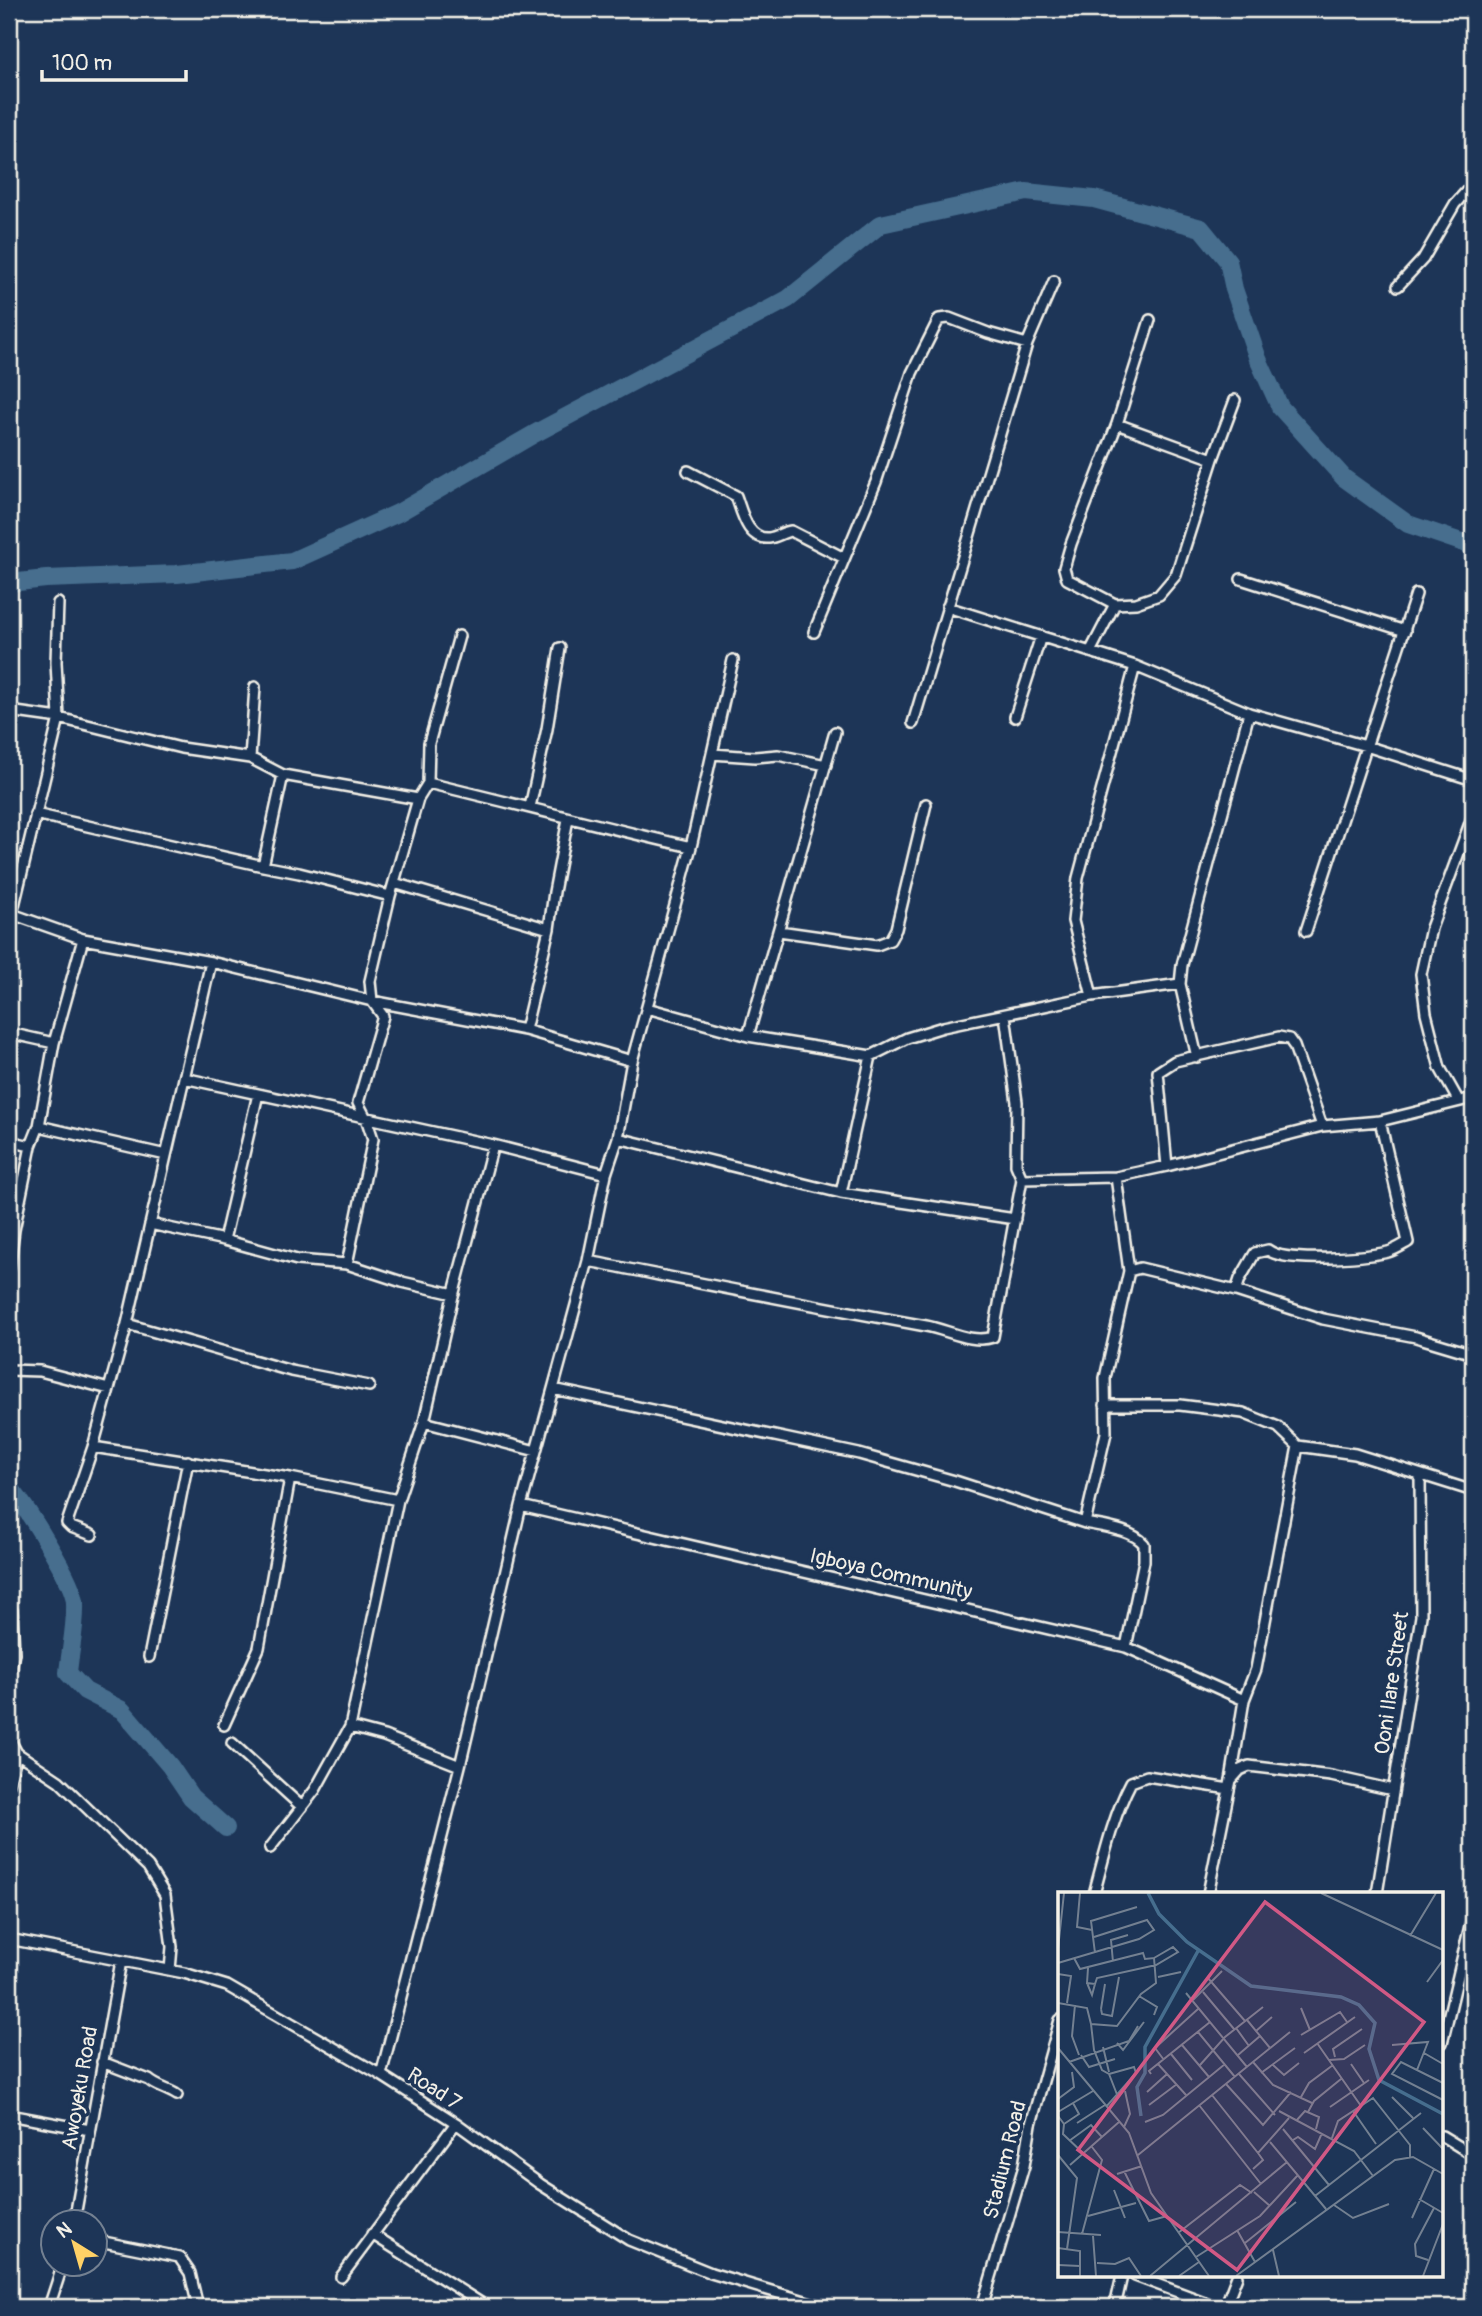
<svg xmlns="http://www.w3.org/2000/svg" width="1482" height="2316" viewBox="0 0 1482 2316" font-family="Pangolin,sans-serif">
  <style>
    .lines { fill: none; stroke-linecap: round; stroke-linejoin: round }
    .river { stroke: #466e8e; stroke-width: 18 }
    .street-casing { stroke: #f4f1e8; stroke-width: 14 }
    .street { stroke: #1d3557; stroke-width: 9 }
    .labels { text-anchor: middle; dominant-baseline: central; stroke-width: 7; stroke-linejoin: round; paint-order: stroke }
    .street-label { font-size: 21px; fill: #f4f1e8; stroke: #1d3557 }
    .inset-river { fill: none; stroke: #466e8e; stroke-width: 3.5 }
    .inset-road { fill: none; stroke: #738091; stroke-width: 2 }
    .view { fill: #d15985; fill-opacity: 0.15; stroke: #d15985; stroke-width: 3.5 }
    .inset-edge { fill: none; stroke: #f4f1e8; stroke-width: 3.5 }
  </style>
  <rect width="100%" height="100%" fill="#1d3557"/>
  <filter id="ink" filterUnits="userSpaceOnUse"><feTurbulence type="fractalNoise" baseFrequency=".0143" numOctaves="2"/><feDisplacementMap in="SourceGraphic" scale="14" xChannelSelector="R" yChannelSelector="G"/><feConvolveMatrix kernelMatrix="1 2 1 2 8 2 1 2 1" color-interpolation-filters="sRGB"/></filter>
  <g filter="url(#ink)">
    <g class="lines">
      <path class="river" d="M9,583L46,579L177,574L292,561L398,513L534,434L788,299L881,224L1026,192L1094,199L1201,228L1228,261L1234,289L1258,359L1280,407L1344,478L1408,524L1473,546
        M9,1487C24,1503 75,1583 75,1603C76,1626 70,1651 68,1673L85,1691L122,1710L170,1766L191,1797L226,1828"/>
      <defs>
        <path id="street" d="M1398,286L1423,259L1455,204L1473,184
          M1150,320L1117,424L1071,544L1064,568L1067,579L1115,604L1136,603L1159,595L1176,575L1213,459L1235,400
          M1117,424L1213,459
          M688,471L736,496C742,512 747,540 769,538C777,537 783,532 791,531L844,558
          M1241,579L1405,631
          M947,607L1135,666L1249,713L1366,746L1473,780
          M814,632L876,482L912,373L939,319L949,318L988,333L1027,344
          M1090,652L1115,604
          M9,711L59,718L181,748L250,758L283,775L418,799
          M1015,717L1041,636
          M913,723L1027,344L1054,281
          M712,754L755,757L778,755L826,765
          M250,758L255,687
          M428,783C516,804 603,827 691,847
          M530,807L547,729L560,648
          M35,814L263,866L299,873L390,896
          M1462,847L1473,850
          M263,866L283,775
          M394,883L549,929
          M9,913L83,939L211,962L372,1001L525,1030L632,1061
          M12,914L59,718L56,662L58,603
          M779,931L877,945L890,940L896,929L926,804
          M1306,931L1416,594
          M1092,996L1073,921L1078,878L1135,666
          M647,1008L748,1036L871,1056L907,1038L943,1027L1092,996L1180,984
          M525,1030L549,929L554,892L568,819
          M9,1033L54,1043
          M748,1036L835,732
          M1197,1057L1180,984L1182,965L1249,713
          M184,1078L493,1145L606,1174
          M1458,1100L1440,1068L1426,1013L1421,974L1431,928L1473,815
          M39,1126L166,1155
          M618,1138L841,1193L1015,1219
          M9,1141L31,1146
          M1167,1166L1158,1072L1175,1061L1279,1037L1289,1039L1294,1046L1322,1126
          M1022,1179L1116,1177L1167,1166L1322,1126L1380,1121L1473,1098
          M841,1193L871,1056
          M150,1224L224,1240L297,1260L347,1264L402,1282L454,1294
          M224,1240L258,1094
          M588,1261C700,1283 813,1306 926,1326C948,1330 972,1344 993,1337L1022,1179L1016,1165L1017,1102L1005,1015
          M347,1264L373,1139L366,1118L358,1103L383,1016L372,1001L370,981L390,896L418,799L428,783L429,743L459,636
          M9,1269L14,1230L31,1146L39,1126L54,1043L83,939
          M1129,1271L1140,1268L1236,1291L1323,1319L1416,1337L1473,1354
          M1236,1291L1240,1279L1255,1253L1268,1250C1286,1264 1365,1257 1388,1252C1395,1250 1401,1246 1408,1242L1380,1121
          M127,1324L291,1371L369,1386
          M9,1370L40,1371L109,1389
          M553,1389L859,1454L955,1481L1085,1523L1106,1433L1105,1378L1129,1271L1116,1177
          M1105,1405H1180L1243,1413L1278,1427L1298,1446L1355,1454L1473,1491
          M424,1422L536,1451
          M93,1447L290,1478L398,1500
          M521,1506L1126,1647L1244,1700
          M1085,1523C1103,1527 1131,1529 1144,1544V1561L1126,1647
          M92,1535L71,1527L67,1523L93,1447L127,1324L211,962
          M9,1605L12,1611L14,1653L9,1679
          M149,1657L188,1461
          M224,1725L259,1648L290,1478
          M350,1727L384,1736L460,1766
          M9,1738L17,1753L9,1784
          M232,1743L302,1807
          M17,1753L59,1781L148,1867L165,1895L172,1947L170,1970
          M1232,1779L1240,1770L1249,1766L1331,1776L1393,1790
          M270,1848L315,1790L350,1727L398,1500L424,1422L453,1296L493,1145
          M1094,1894C1104,1857 1113,1816 1131,1782L1147,1776L1229,1789
          M1208,1894L1231,1780L1244,1700L1256,1669L1298,1446
          M1377,1894L1421,1616L1420,1476
          M9,1939L184,1973L227,1986L381,2075L456,2123L540,2184L629,2240L711,2273L825,2307
          M1442,2043L1473,1913
          M102,2062L149,2080C157,2087 168,2089 177,2095
          M381,2075L460,1766L521,1506L588,1261L606,1174L618,1138L632,1061L691,847L733,660
          M9,2115L90,2130
          M1442,2136L1473,2155
          M74,2222L121,1961
          M372,2234L487,2307
          M94,2240L179,2257L190,2273L198,2307
          M1135,2276L1218,2307
          M341,2277L456,2123
          M49,2307L63,2264
          M982,2307L1024,2166L1031,2124L1060,2020
          M1115,2307L1122,2276
          M1225,2307L1237,2276"/>
      </defs>
      <use href="#street" class="street-casing"/>
      <use href="#street" class="street"/>
    </g>
  </g>
  <g class="labels">
    <g class="street-label">
      <text transform="translate(891 1574) rotate(13)">Igboya Community</text>
      <text transform="translate(1392 1683) rotate(-82)">Ooni Ilare Street</text>
      <text transform="translate(80 2088) rotate(-80)">Awoyeku Road</text>
      <text transform="translate(434 2089) rotate(33)">Road 7</text>
      <text transform="translate(1005 2160) rotate(-76)">Stadium Road</text>
    </g>
  </g>
  <g transform="translate(1058 1892)">
    <rect width="385" height="385" fill="#1d3557"/>
    <path class="inset-river" d="M90,1L101,22L129,50L193,94L283,105L301,113L317,131L311,157L321,188L385,222M83,224L79,195L87,181V155L140,59"/>
    <path class="inset-road" d="M22,1L19,35L34,38M263,1L385,58M352,44L378,1M0,57L6,1M37,61L33,29L79,15M55,70L53,48L70,43M0,71L81,47L96,38L89,28L36,45M30,76L29,91L37,92L39,86L98,73L120,60L115,55L96,66M0,82L13,84L9,111M100,85L123,80M149,85L187,129M369,90L385,68M29,91L34,103L37,92M145,100L176,137M128,101L189,175M81,104L99,115L96,123M134,109L164,79M0,111L29,116L33,132L59,134L83,102L98,91L96,66L87,67L85,61L22,77L16,66M17,113L14,144L21,163M243,116L252,138M43,117L44,122L54,124L61,85M43,117L47,92M189,128L212,156M33,132L36,158L44,178L51,182M178,136L191,154M198,139L214,125M140,140L177,185M243,143L282,120L289,130M59,151L65,158L86,130M259,151L303,214M124,153L151,185M334,153L370,150L359,178M45,155L51,180M0,156L71,241L93,301L151,384M246,161L297,125M366,161L385,172M113,162L134,188M23,163L31,175L57,167M180,163L202,144M277,165L275,157L304,137M106,168L97,156L140,117M271,168L286,167L307,153M11,170L71,149L80,134M195,170L215,193L254,211M100,172L128,203M293,172L306,191M142,173L167,145L205,115M215,173L226,183L241,171M203,181L237,156M51,182L60,205M93,182L91,179L152,130M181,182L217,223M385,191L343,170L334,182L385,208M168,192L205,233L233,200M89,200L109,182M154,203L200,261L231,226M243,205L251,191L275,173M334,205L355,226M0,207L16,195L14,180M91,213L119,192M141,213L203,292M48,215L78,181L76,175L51,182M272,215L311,188M221,219L296,259L315,284M295,219L318,252M0,220L35,199M250,220L256,209L283,187M0,224L6,232L5,242L25,261M238,229L247,219L261,225L258,237M87,230L105,223L167,172M19,231L47,213M6,232L21,222L15,211M66,235L72,222L67,199M365,236L385,257M225,237L271,293M274,246L280,229L315,206L352,253V265M235,248L240,245L257,257L264,241M11,249L33,233L44,245M212,250L268,317M0,263L19,286L9,357M80,263L232,140M12,273L61,230M195,277L205,268L200,261M66,279L91,329L109,324M59,282L84,274M56,298L67,326M196,300L212,314M257,304L363,221M361,307L385,321M276,313L295,326L331,312M30,324L78,311M354,326L376,277M179,338L197,370M0,340L43,343M120,341L182,293L194,301M24,342L44,268L34,255M35,344L38,384M187,351L238,310M0,356L22,359V384M215,358L221,384M138,365L202,324L240,283M370,368L358,364L357,352L376,316M39,371L57,372L71,366L83,384M0,373L22,374M92,384L229,270M121,384L141,370M178,384L337,268L355,265L385,282M365,384L385,332"/>
    <path class="view" d="M207,10L366,130L179,378L20,258Z"/>
    <rect width="385" height="385" class="inset-edge"/>
  </g>
  <rect width="1482" height="2316" fill="none" stroke="#1d3557" stroke-width="35"/>
  <rect x="18" y="18" width="1447" height="2281" fill="none" stroke="#f4f1e8" stroke-width="2.5" filter="url(#ink)"/>
  <g transform="translate(74 2243) rotate(323)"><circle r="33" fill="#1d3557" stroke="#738091" stroke-width="2"/>
  <path d="M0-5L12 26L0 18L-12 26Z" fill="#ffd166"/>
  <text y="-10" font-size="19" font-weight="bold" text-anchor="middle" fill="#f4f1e8">N</text>
  </g>
  <path d="M42 70v10h144v-10" fill="none" stroke="#f4f1e8" stroke-width="3.5"/>
  <text x="52" y="70" font-size="21" fill="#f4f1e8" stroke="#1d3557" stroke-width="5" paint-order="stroke">100 m</text>
</svg>
